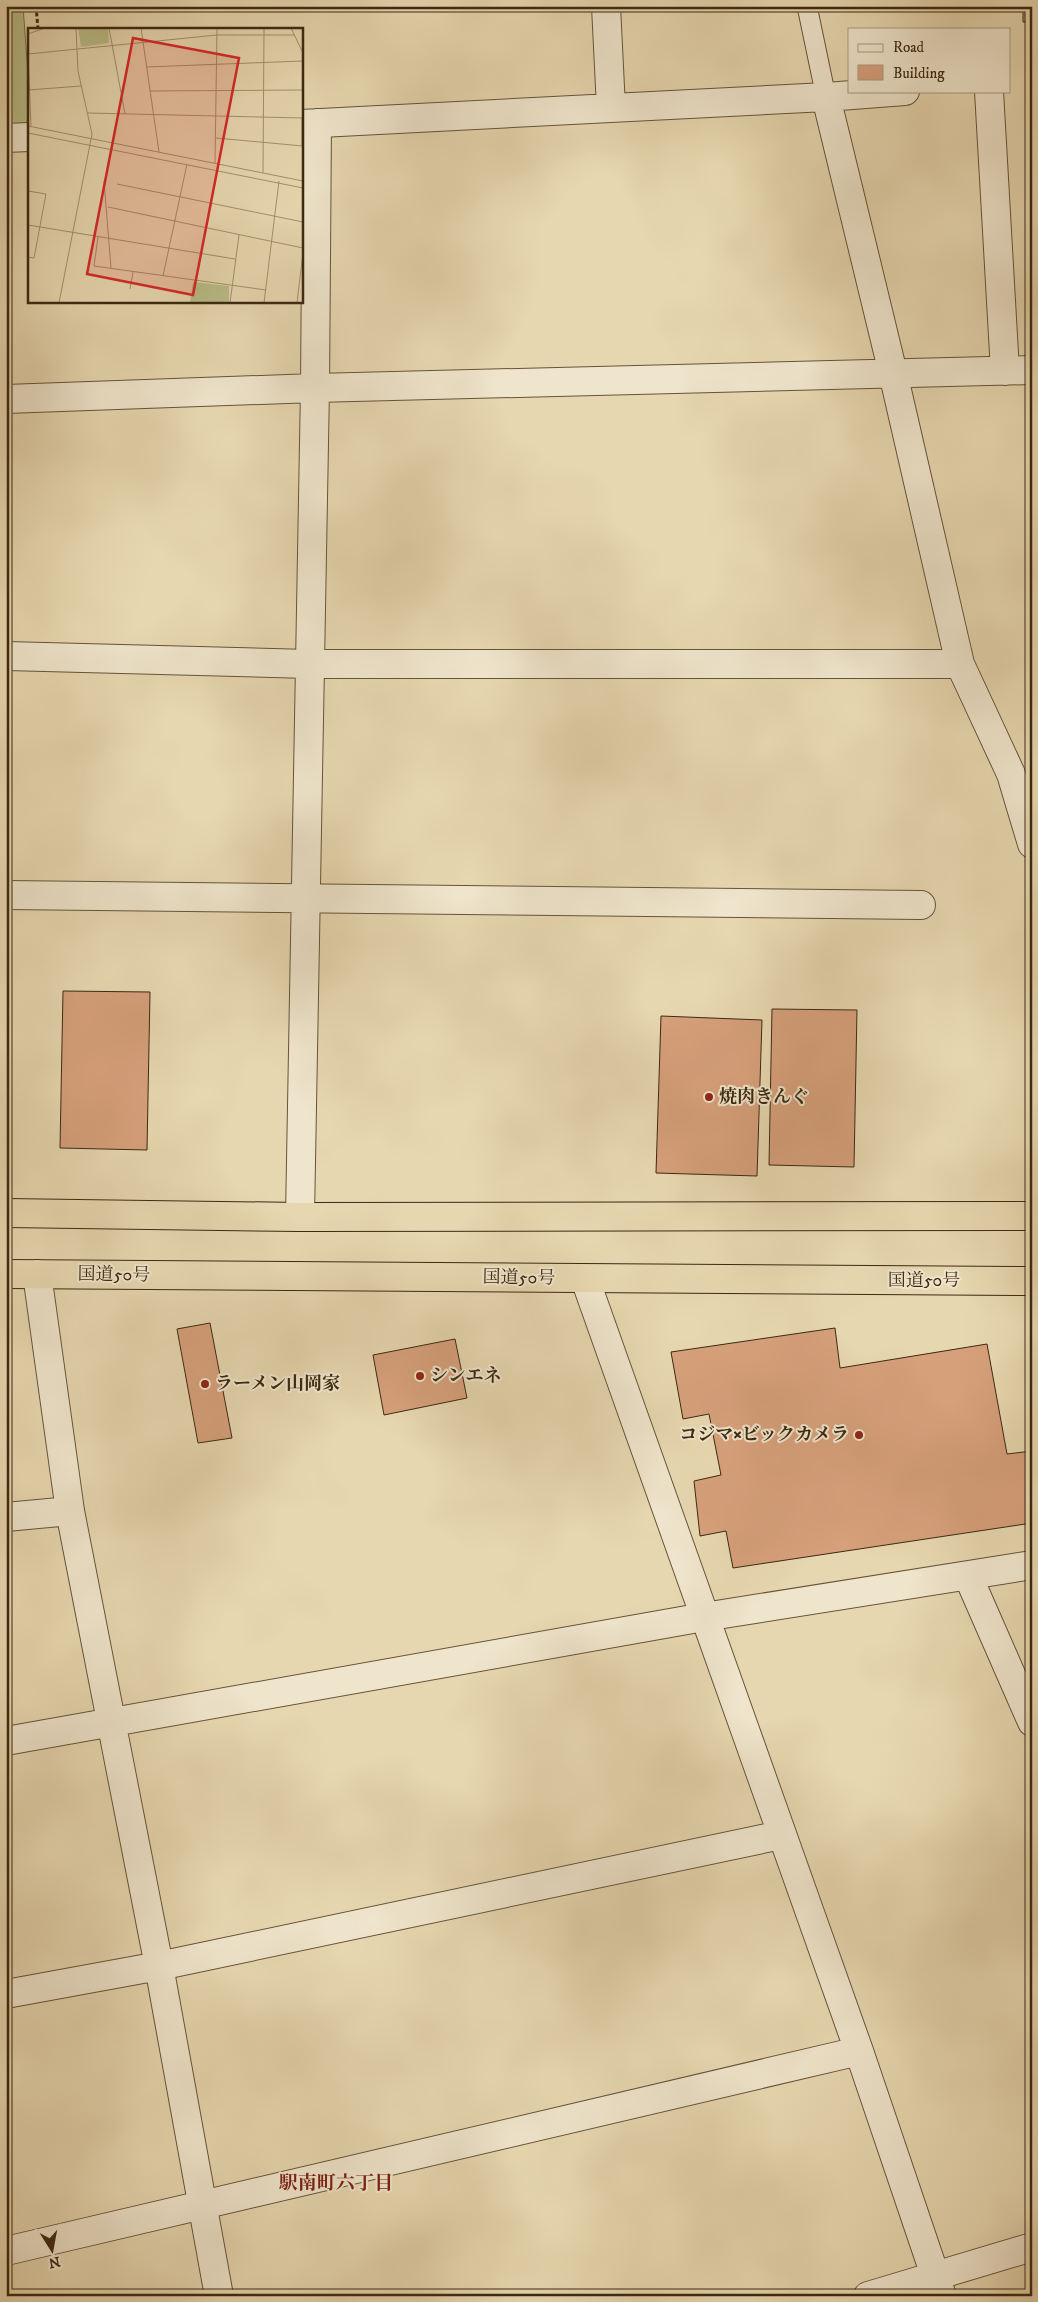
<svg xmlns="http://www.w3.org/2000/svg" width="1038" height="2302" viewBox="0 0 1038 2302" font-family="'IM FELL DW Pica','Noto Serif JP',serif">
  <style>
    .green { fill: #b9bd88; stroke: #7a734c }
    .building { fill: #d6a07b; stroke: #3b2911 }
    .lines { fill: none; stroke-linecap: round; stroke-linejoin: round }
    .service-casing { stroke: #665439; stroke-width: 21 }
    .minor-casing { stroke: #665439; stroke-width: 30 }
    .trunk-casing { stroke: #3b2911; stroke-width: 30 }
    .path { stroke: #3b2911; stroke-width: 3; stroke-dasharray: 4 2.5; stroke-linecap: butt }
    .service { stroke: #efe5cc; stroke-width: 19 }
    .minor { stroke: #efe5cc; stroke-width: 28 }
    .trunk { stroke: #e7d7b0; stroke-width: 28 }
    .poi-dot { fill: #8f2418; stroke: #efe5cc; stroke-width: 2 }
    .labels { text-anchor: middle; dominant-baseline: central; stroke-width: 4; stroke-linejoin: round; paint-order: stroke }
    .poi-label { font-size: 18px; font-weight: bold; fill: #3b2911; stroke: #efe5cc; text-anchor: start }
    .street-label { font-size: 18px; fill: #3b2911; stroke: #efe5cc }
    .neighbourhood-label { font-size: 19px; font-weight: bold; fill: #7a1f14; stroke: #efe5cc }
    .inset-road { fill: none; stroke: #a29170; stroke-width: 1 }
    .view { fill: #d62828; fill-opacity: 0.15; stroke: #d62828; stroke-width: 2.5 }
    .inset-edge { fill: none; stroke: #3b2911; stroke-width: 2.5 }
  </style>
  <rect width="100%" height="100%" fill="#e7d7b0"/>
  <filter id="stains"><feTurbulence type="fractalNoise" baseFrequency=".004" numOctaves="4"/><feColorMatrix values="0 0 0 0 .2 0 0 0 0 .09 0 0 0 0 .02 0 0 0 .5 -.17"/></filter>
  <radialGradient id="worn" r=".72"><stop offset=".6" stop-color="#630" stop-opacity="0"/><stop offset="1" stop-color="#630" stop-opacity=".3"/></radialGradient>
  <path class="green" d="M6,6H23L29,88V123L6,125Z"/>
  <path class="building" d="M1023,6H1032V22H1023Z
    M63,991L150,992L147,1150L60,1148Z
    M772,1009L857,1010L854,1167L769,1165Z
    M661,1016L762,1020L757,1176L656,1173Z
    M210,1323L232,1438L198,1443L177,1329Z
    M835,1328L840,1368L987,1344L1007,1454L1032,1451V1523L733,1568L726,1531L700,1536L694,1481L721,1475L709,1414L683,1419L671,1352Z
    M455,1339L467,1398L384,1415L373,1355Z"/>
  <g class="lines">
    <defs>
      <path id="service" d="M807,6L826,97"/>
      <path id="minor" d="M606,6L611,108
        M989,91L1005,371
        M826,97L893,373L960,664L1011,774L1032,844
        M301,124L826,97L905,91
        M6,138L29,137
        M6,399L315,388L1032,370
        M6,656L309,664H960
        M6,895L921,905
        M300,1217L315,388L317,123
        M37,1274L70,1511L159,1966L219,2296
        M585,1279L859,2051L942,2296
        M6,1517L70,1511
        M968,1576L1032,1722
        M6,1741L704,1617L1032,1565
        M6,1994L159,1966L781,1835
        M6,2251L859,2051
        M868,2296L1032,2247"/>
      <path id="trunk" d="M6,1213L300,1217L1032,1216
        M6,1274L1032,1281"/>
    </defs>
    <use href="#service" class="service-casing"/>
    <use href="#minor" class="minor-casing"/>
    <use href="#trunk" class="trunk-casing"/>
    <path class="path" d="M36,6L38,29"/>
    <use href="#service" class="service"/>
    <use href="#minor" class="minor"/>
    <use href="#trunk" class="trunk"/>
  </g>
  <g class="poi-dot">
    <circle cx="709" cy="1097" r="5"/>
    <circle cx="420" cy="1376" r="5"/>
    <circle cx="205" cy="1384" r="5"/>
    <circle cx="859" cy="1435" r="5"/>
  </g>
  <g class="labels">
    <g class="poi-label">
      <text x="719" y="1097">焼肉きんぐ</text>
      <text x="430" y="1376">シンエネ</text>
      <text x="215" y="1384">ラーメン山岡家</text>
      <text x="849" y="1435" text-anchor="end">コジマ×ビックカメラ</text>
    </g>
    <g class="street-label">
      <text transform="translate(114 1275) rotate(1)">国道50号</text>
      <text transform="translate(519 1278) rotate(1)">国道50号</text>
      <text x="924" y="1281">国道50号</text>
    </g>
    <g class="neighbourhood-label">
      <text x="336" y="2183">駅南町六丁目</text>
    </g>
  </g>
  <g transform="translate(28 28)">
    <rect width="275" height="275" fill="#e7d7b0"/>
    <path d="M50,0H80L81,15L53,19ZM165,254L201,258V275H162Z" fill="#b9bd88"/>
    <path class="inset-road" d="M81,0L97,86M113,0L131,124M263,0L275,25M0,6L17,0M0,25L3,98M0,26L189,7H266M118,39L275,33M0,62L53,58M122,63L275,62M60,85L275,90M0,98L275,153M0,105L275,160M188,110L275,118M274,118V90M187,135L189,0M235,145L236,0M76,153L83,240M89,156L275,194M0,163L18,166L6,230L0,229M80,179L275,220M0,197L207,231M70,209L66,238L238,262M135,248L159,136M102,261L105,244M31,275L64,106L50,43L48,0M202,275L211,207M236,275L251,153M269,275L275,225"/>
    <path class="view" d="M105,10L211,30L165,267L59,246Z"/>
    <rect width="275" height="275" class="inset-edge"/>
  </g>
  <rect width="1038" height="2302" fill="none" stroke="#e7d7b0" stroke-width="25"/>
  <rect x="8" y="8" width="1023" height="2287" fill="none" stroke="#3b2911" stroke-width="2.5"/>
  <rect x="12" y="12" width="1013" height="2277" fill="none" stroke="#3b2911"/>
  <rect x="848" y="28" width="162" height="65" fill="#efe5cc" stroke="#a79a81"/>
  <rect x="858" y="44" width="25" height="8" fill="#efe5cc" stroke="#a79a81"/>
  <text x="893" y="52" font-size="15" fill="#3b2911">Road</text>
  <rect x="858" y="65" width="25" height="15" fill="#d6a07b" stroke="#a79a81"/>
  <text x="893" y="78" font-size="15" fill="#3b2911">Building</text>
  <g transform="translate(52 2250) rotate(169)" stroke="#efe5cc" stroke-width="4" paint-order="stroke">
  <path d="M0-4L9 19L0 12L-9 19Z" fill="#3b2911"/>
  <text y="-8" font-size="14" font-weight="bold" text-anchor="middle" fill="#3b2911">N</text>
  </g>
  <rect width="100%" height="100%" filter="url(#stains)"/>
  <rect width="100%" height="100%" fill="url(#worn)"/>
</svg>
